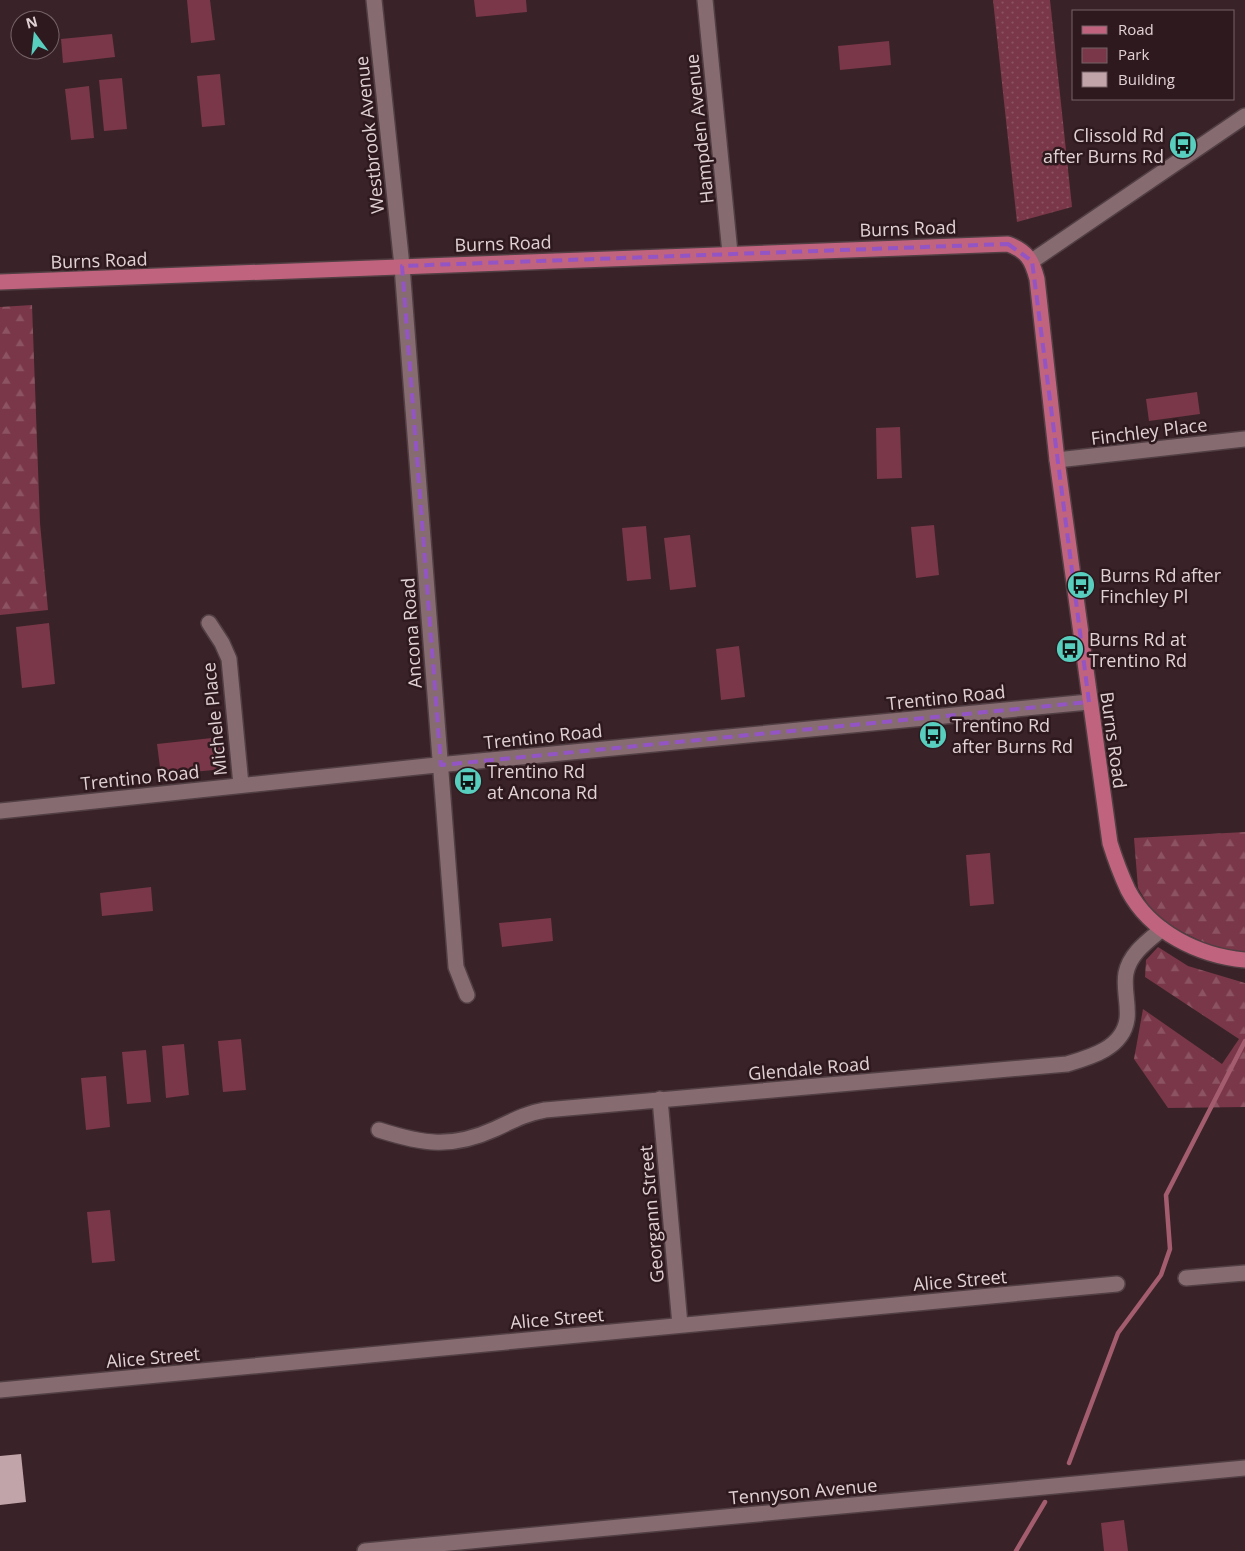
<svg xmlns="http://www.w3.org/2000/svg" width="1245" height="1551" viewBox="0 0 1245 1551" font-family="'Open Sans',sans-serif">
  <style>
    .grass { fill: url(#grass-dots) }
    .forest { fill: url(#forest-firs) }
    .green { fill: #793749 }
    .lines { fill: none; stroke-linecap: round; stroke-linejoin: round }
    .stream { stroke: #a45d6f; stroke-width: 4.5 }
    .building { fill: #c1a4aa }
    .minor-casing { stroke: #513f44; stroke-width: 18 }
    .major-casing { stroke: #513f44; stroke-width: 18 }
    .minor { stroke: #866b71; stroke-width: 15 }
    .major { stroke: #c0637e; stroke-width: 15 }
    .marked { fill: none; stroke: #9455c4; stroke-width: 4; stroke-dasharray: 10 6; stroke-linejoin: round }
    .labels { text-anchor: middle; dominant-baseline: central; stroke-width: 5; stroke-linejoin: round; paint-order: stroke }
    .street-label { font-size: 18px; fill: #e0d1d4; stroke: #2e191e }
    .poi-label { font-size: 18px; fill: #e0d1d4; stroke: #2e191e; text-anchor: start }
  </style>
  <defs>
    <pattern id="grass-dots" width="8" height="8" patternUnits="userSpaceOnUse" patternTransform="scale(1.25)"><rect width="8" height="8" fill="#793749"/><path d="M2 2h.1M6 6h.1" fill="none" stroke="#8c5362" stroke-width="1.8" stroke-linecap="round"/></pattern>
    <pattern id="forest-firs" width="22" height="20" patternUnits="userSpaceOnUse" patternTransform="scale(1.25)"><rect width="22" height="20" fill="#793749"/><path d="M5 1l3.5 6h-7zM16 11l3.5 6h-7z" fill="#8c5362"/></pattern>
  </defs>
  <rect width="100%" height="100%" fill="#392328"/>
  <path class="grass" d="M993,0H1050L1072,207L1017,222Z"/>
  <path class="forest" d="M32,305L40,523L48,610L0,615V307Z
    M1245,832V953L1222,951L1157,920L1138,888L1134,838Z
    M1158,947L1188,966L1245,983V1107L1168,1108L1134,1059L1143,1009L1222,1064L1239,1039L1145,977L1146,960Z"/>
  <path class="green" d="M187,0H210L215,40L191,43Z
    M474,0H526L527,12L476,17Z
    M112,34L115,57L63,63L61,39Z
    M889,41L891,65L840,70L838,46Z
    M220,74L225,125L202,127L197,76Z
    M122,78L127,129L104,131L99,80Z
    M89,86L94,138L71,140L65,89Z
    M1197,392L1200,414L1149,421L1146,399Z
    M900,427L902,478L877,479L876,428Z
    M934,525L939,575L916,578L911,527Z
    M646,526L651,579L627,581L622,528Z
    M690,535L696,587L670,590L664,538Z
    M49,623L55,684L22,688L16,627Z
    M739,646L745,697L721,700L716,649Z
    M221,737L224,769L161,775L157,744Z
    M990,853L994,904L970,906L966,855Z
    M151,887L153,911L102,916L100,893Z
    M551,918L553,941L502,947L499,923Z
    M241,1039L246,1090L223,1092L218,1041Z
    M184,1044L189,1095L166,1098L162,1046Z
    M146,1050L151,1102L127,1104L122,1052Z
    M106,1076L110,1127L86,1130L81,1078Z
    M110,1210L115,1261L92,1263L87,1212Z
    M1124,1520L1128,1551H1104L1101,1523Z"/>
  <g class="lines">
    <path class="stream" d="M1069,1463L1118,1333L1161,1275L1170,1249L1166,1195L1245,1041
      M1016,1551L1045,1502"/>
  </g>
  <path class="building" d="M21,1454L26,1502L0,1505V1456Z"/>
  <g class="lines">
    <defs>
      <path id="minor" d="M374,0L402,266L456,967L467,995
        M705,0L730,253
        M1032,261L1245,116
        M1057,460L1245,439
        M209,623L222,643L229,659L241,785
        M0,811L427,766L1089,702
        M660,1099L680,1325
        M379,1130C423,1144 451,1149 495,1129C512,1121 527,1113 545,1110L1067,1064C1091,1057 1123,1048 1127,1019C1129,1004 1123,988 1126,973C1130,953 1148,941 1162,929
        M1186,1278L1245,1273
        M0,1390L1117,1284
        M365,1551L1245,1468"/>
      <path id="major" d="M0,282L1008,244C1027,251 1032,260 1037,279L1057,460L1110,843C1115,859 1121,875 1128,890C1150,932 1199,956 1245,960"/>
    </defs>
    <use href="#minor" class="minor-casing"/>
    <use href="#major" class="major-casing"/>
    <use href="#minor" class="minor"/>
    <use href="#major" class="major"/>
  </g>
  <path class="marked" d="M1008,244L1032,261L1089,702L441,765L402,266Z"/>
  <defs>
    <symbol id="bus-disc" viewBox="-11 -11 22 22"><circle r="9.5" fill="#58cebf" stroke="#2e191e"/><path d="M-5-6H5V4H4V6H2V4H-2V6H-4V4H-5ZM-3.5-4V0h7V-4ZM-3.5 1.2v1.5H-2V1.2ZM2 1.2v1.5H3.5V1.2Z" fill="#111"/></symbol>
  </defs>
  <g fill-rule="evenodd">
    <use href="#bus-disc" x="1167" y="129" width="32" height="32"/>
    <use href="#bus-disc" x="1065" y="569" width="32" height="32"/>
    <use href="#bus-disc" x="1054" y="633" width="32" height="32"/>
    <use href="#bus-disc" x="917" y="719" width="32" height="32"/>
    <use href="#bus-disc" x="452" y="765" width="32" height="32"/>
  </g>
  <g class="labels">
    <g class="street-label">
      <text transform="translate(699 129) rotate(-96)">Hampden Avenue</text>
      <text transform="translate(369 135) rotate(-96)">Westbrook Avenue</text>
      <text transform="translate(908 228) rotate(-2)">Burns Road</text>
      <text transform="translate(503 243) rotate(-2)">Burns Road</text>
      <text transform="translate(99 260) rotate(-2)">Burns Road</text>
      <text transform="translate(1149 431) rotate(-7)">Finchley Place</text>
      <text transform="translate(411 633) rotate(-94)">Ancona Road</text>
      <text transform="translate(946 697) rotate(-6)">Trentino Road</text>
      <text transform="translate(214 719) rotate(-96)">Michele Place</text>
      <text transform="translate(543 736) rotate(-6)">Trentino Road</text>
      <text transform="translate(1114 740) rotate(82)">Burns Road</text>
      <text transform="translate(140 777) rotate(-6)">Trentino Road</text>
      <text transform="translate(809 1068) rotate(-5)">Glendale Road</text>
      <text transform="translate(651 1214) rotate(-95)">Georgann Street</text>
      <text transform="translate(960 1280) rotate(-5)">Alice Street</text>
      <text transform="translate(557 1318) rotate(-5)">Alice Street</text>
      <text transform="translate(153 1357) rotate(-5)">Alice Street</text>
      <text transform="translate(803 1491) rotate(-5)">Tennyson Avenue</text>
    </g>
    <g class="poi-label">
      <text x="1164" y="135" text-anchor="end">Clissold Rd<tspan x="1164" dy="21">after Burns Rd</tspan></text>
      <text x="1100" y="575">Burns Rd after<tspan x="1100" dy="21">Finchley Pl</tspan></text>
      <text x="1089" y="639">Burns Rd at<tspan x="1089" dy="21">Trentino Rd</tspan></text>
      <text x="952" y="725">Trentino Rd<tspan x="952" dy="21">after Burns Rd</tspan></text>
      <text x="487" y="771">Trentino Rd<tspan x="487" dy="21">at Ancona Rd</tspan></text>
    </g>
  </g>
  <rect x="1072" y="10" width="162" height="90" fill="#2e191e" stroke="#756367"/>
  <rect x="1082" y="26" width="25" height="8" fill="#c0637e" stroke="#756367"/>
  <text x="1118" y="35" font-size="15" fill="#e0d1d4">Road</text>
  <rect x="1082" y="48" width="25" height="15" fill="#793749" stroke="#756367"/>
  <text x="1118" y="60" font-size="15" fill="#e0d1d4">Park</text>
  <rect x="1082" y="72" width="25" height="15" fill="#c1a4aa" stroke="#756367"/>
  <text x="1118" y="85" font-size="15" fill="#e0d1d4">Building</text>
  <g transform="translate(35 35) rotate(345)"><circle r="24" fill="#2e191e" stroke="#756367"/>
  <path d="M0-4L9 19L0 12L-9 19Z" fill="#58cebf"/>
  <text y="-8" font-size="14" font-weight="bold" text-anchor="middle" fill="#e0d1d4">N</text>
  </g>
</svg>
